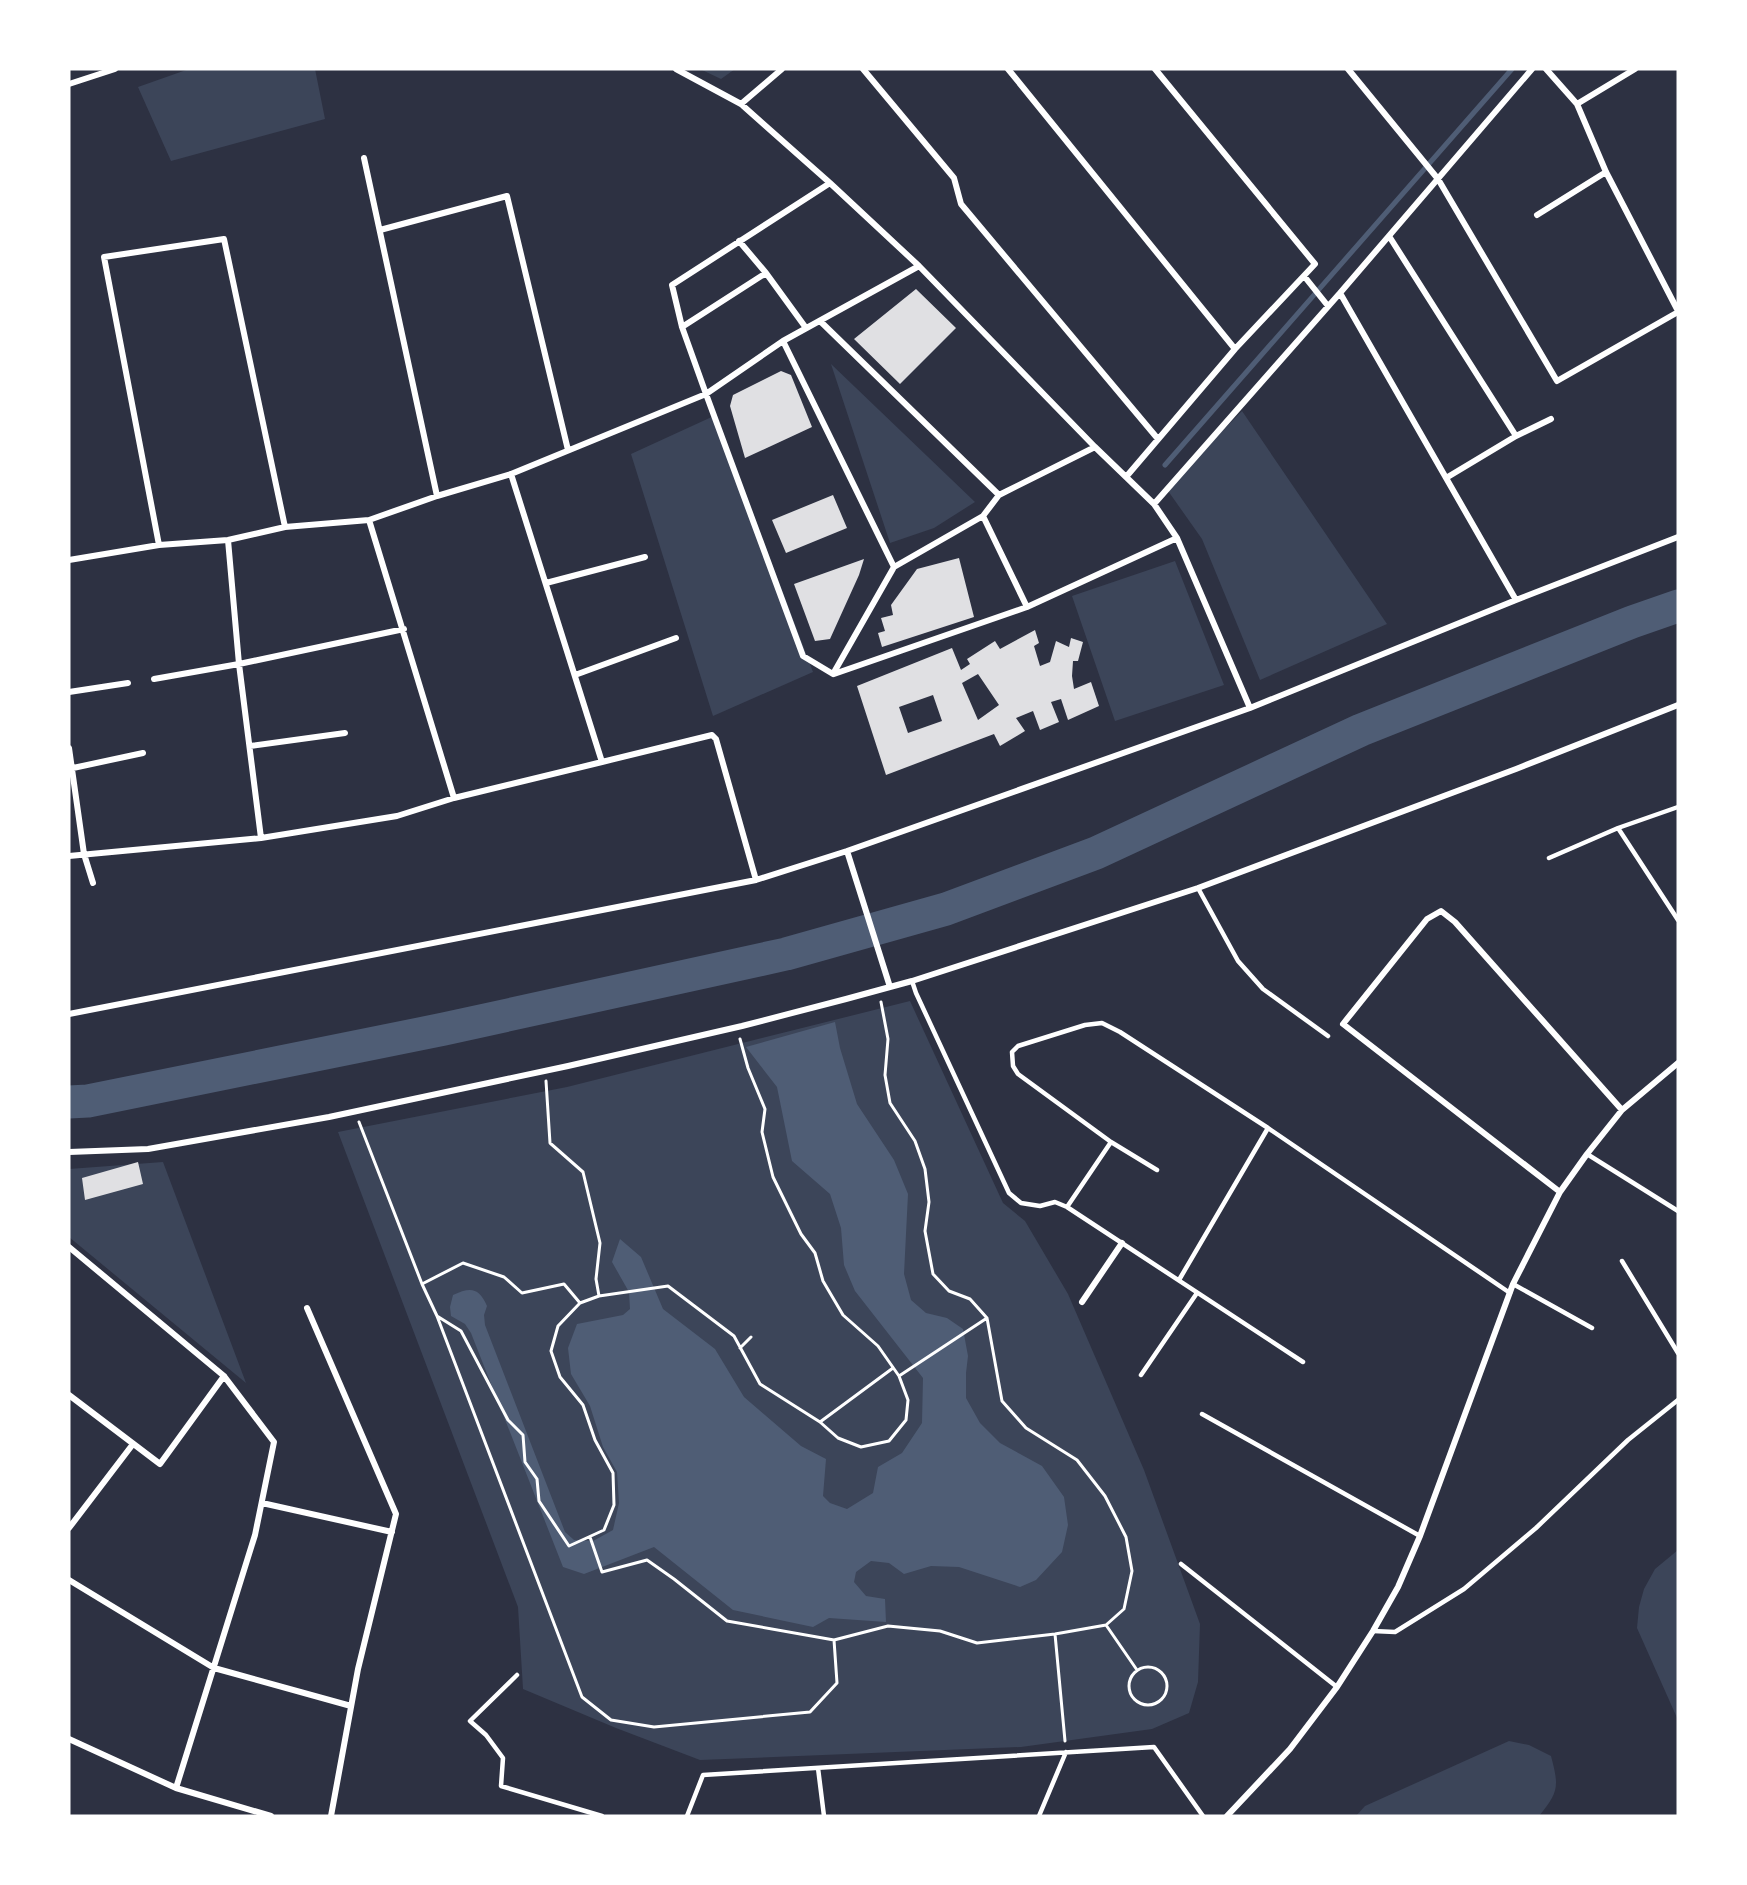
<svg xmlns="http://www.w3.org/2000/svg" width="1747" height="1885" viewBox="0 0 1747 1885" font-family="'Fira Sans',sans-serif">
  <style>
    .green { fill: #3c4559 }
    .water { fill: #4f5d75 }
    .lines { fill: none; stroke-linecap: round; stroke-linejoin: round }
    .stream { stroke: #4f5d75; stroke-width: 5 }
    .river { stroke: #4f5d75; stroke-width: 33 }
    .building { fill: #e0e0e3; fill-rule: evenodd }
    .path { stroke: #fff; stroke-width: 3 }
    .service { stroke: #fff; stroke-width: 4.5 }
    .minor { stroke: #fff; stroke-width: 6 }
  </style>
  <rect width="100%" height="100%" fill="#2d3142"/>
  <path class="green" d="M189,69H315L325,119L171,161L138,87Z
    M700,69H735L721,79Z
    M831,364L975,502L934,528L890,543Z
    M1242,411L1387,624L1260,680L1202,539L1166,488Z
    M716,415L813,672L713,716L631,454Z
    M1175,561L1224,685L1115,721L1072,596Z
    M910,1001L1003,1203L1025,1221L1068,1294L1144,1470L1200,1624L1198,1682L1189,1713L1152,1729L1021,1747L700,1760L616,1728L523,1689L518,1607L338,1132L567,1087Z
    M163,1162L246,1383L69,1237V1169Z
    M1678,1550V1720L1637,1628L1639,1607L1644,1589L1655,1569Z
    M1509,1741L1529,1745L1551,1756C1559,1786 1559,1792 1539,1816H1356L1365,1806Z"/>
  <path class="water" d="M835,1022L840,1048L857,1104L894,1160L908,1194L904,1274L911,1300L926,1313L947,1318L963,1329L968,1356L966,1373V1398L980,1423L1000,1443L1042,1466L1064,1497L1068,1525L1062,1552L1036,1580L1020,1587L959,1567L931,1566L904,1574L889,1563L871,1561L856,1572L854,1582L866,1596L885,1599L886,1622L829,1618L813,1627L733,1610L654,1547L584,1574L563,1567L471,1333L465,1324L451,1316L450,1307L453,1295C470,1287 479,1287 487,1306L484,1315L485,1325L565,1532L574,1540L593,1541L613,1530L619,1503L617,1472L603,1447L590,1406L571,1374L568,1348L577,1324L623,1315L630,1309L629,1292L612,1262L620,1239L641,1257L663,1309L715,1349L744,1397L801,1446L826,1459L823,1496L830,1503L847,1509L873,1493L878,1467L902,1453L922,1423L923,1378L855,1291L844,1265L841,1228L830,1194L792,1161L777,1087L746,1047Z"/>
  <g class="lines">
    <path class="stream" d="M1165,465L1512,69"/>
    <path class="river" d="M69,1102L88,1101L444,1029L786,954L946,909L1096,853L1361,730L1632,622L1678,606"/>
  </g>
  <path class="building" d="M916,289L956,328L900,384L854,339Z
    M781,371L791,375L812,427L745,458L730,406L733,395Z
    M833,495L847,528L786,553L772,520Z
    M959,558L974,617L882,647L878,633L885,631L881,618L893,615L891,605L917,569Z
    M864,559L859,575L830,639L815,641L794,584Z
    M1035,630L1039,643L1034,646L1040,666L1050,662L1056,641L1069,647L1071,638L1083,642L1078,661H1073L1072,676L1074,689L1091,682L1099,706L1068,720L1061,699L1051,702L1059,722L1040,730L1033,711L1016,718L1025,731L1000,746L994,734L886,775L857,686L952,648L961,670L970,664L967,659L995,641L1000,649ZM978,674L999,705L978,720L962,683ZM933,695L942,721L908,733L899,707Z
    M138,1162L143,1184L85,1200L82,1178Z"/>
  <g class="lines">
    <path class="path" d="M546,1081L550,1143L583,1172L600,1243L596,1279L599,1296L668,1286L734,1336L760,1384L820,1422L838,1438L861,1447L889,1441L906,1420L908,1400L899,1376L878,1346L843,1315L823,1281L815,1253L801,1234L773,1177L762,1132L765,1109L748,1068L740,1039
      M359,1122L422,1284L437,1316L582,1697L611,1720L654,1727L810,1712L837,1683L834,1640L888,1626L940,1631L977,1643L1055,1634L1106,1625L1124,1609L1132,1571L1126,1537L1105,1496L1077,1460L1026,1428L1002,1401L987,1318L970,1299L949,1291L933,1274L925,1231L929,1202L925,1169L915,1141L890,1103L885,1075L888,1039L881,1002
      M422,1284L463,1263L504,1277L522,1293L564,1284L580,1303L558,1326L551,1351L560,1377L583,1405L595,1440L613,1473L614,1505L604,1530L569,1546L539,1501L537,1479L525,1462L523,1435L508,1420L461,1331L437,1316
      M580,1303L599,1296
      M740,1348L751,1337
      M899,1376L987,1318
      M820,1422L893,1368
      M590,1537L602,1572L647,1560L674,1579L727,1621L834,1640
      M1106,1625L1137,1670
      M1055,1634L1065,1741
      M1129 1686a19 19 0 1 1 38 0a19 19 0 1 1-38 0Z"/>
    <path class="service" d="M1618,828L1678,920
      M1549,858L1618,828L1678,807
      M1198,888L1238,961L1263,989L1328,1036
      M912,981L916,993L1009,1193L1021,1203L1040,1206L1055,1202L1067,1207L1303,1362
      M1587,1154L1678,1211
      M1157,1170L1111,1142L1018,1074L1013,1066L1012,1052L1018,1046L1085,1025L1102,1023L1120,1032L1268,1128L1510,1293
      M1067,1207L1111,1142
      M1622,1261L1678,1353
      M1179,1280L1268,1128
      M1513,1284L1592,1328
      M1141,1375L1197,1293
      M1202,1414L1420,1536
      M1181,1564L1337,1687
      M1373,1631L1395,1632L1464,1589L1536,1528L1628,1440L1678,1400
      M517,1675L470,1721L486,1735L503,1758L501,1786L602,1816
      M818,1768L824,1816
      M687,1816L703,1775L1154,1747L1203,1816
      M1039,1816L1066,1752"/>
    <path class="minor" d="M676,69L741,104L830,183L919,266L1095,447L1154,504L1177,538L1250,708
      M863,69L954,178L961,204L1158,439
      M1008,69L1235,349
      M1348,69L1438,179L1557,381L1678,312
      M1546,69L1577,104L1606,172L1678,311
      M69,84L115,69
      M741,104L782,69
      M1577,104L1635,69
      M364,158L437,496
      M830,183L672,285L682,327L706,394L803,656L833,674
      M1537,215L1606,172
      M380,230L507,196L568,450
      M1389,236L1516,436
      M739,241L766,273L806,328
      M1304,276L1328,306
      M1340,293L1516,600
      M820,321L999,495L1095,447
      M682,327L766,273
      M783,341L894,567L833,674
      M1126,477L1235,349L1315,264L1155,69
      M1446,478L1516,436L1551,419
      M1154,504L1340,293L1532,69
      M983,516L999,495
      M369,520L454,798
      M228,540L239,664L261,838L397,816L454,798L602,762L511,474
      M159,545L104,257L224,239L285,527
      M69,560L159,545L228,540L285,527L369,520L437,496L511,474L706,394L783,341L919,266
      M894,567L983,516L1027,607
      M546,583L645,557
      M834,674L1027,607L1177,538
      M575,675L676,638
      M154,679L239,664L404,629
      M69,692L128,683
      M250,746L345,733
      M69,748L84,854L93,883
      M602,762L712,735L716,739L756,880
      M73,768L143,753
      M847,851L890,987
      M69,856L261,838
      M69,1014L756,880L847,851L1250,708L1516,600L1678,537
      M69,1152L148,1149L329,1117L568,1066L742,1026L846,999L912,981L1198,888L1516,769L1678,705
      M1560,1192L1343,1024L1427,919L1441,911L1455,922L1622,1110
      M69,1247L224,1376L274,1442L255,1535L176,1788
      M1082,1302L1122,1243
      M307,1308L396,1514L358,1669L331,1816
      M69,1395L160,1464L224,1376
      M262,1503L392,1532
      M69,1528L133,1444
      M69,1580L214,1668L351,1706
      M69,1739L176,1788L271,1816
      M1227,1816L1290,1749L1337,1687L1373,1631L1398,1587L1420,1536L1513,1284L1560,1192L1587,1154L1622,1110L1678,1063"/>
  </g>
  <rect width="1747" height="1885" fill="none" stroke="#ffffff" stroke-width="141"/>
</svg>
